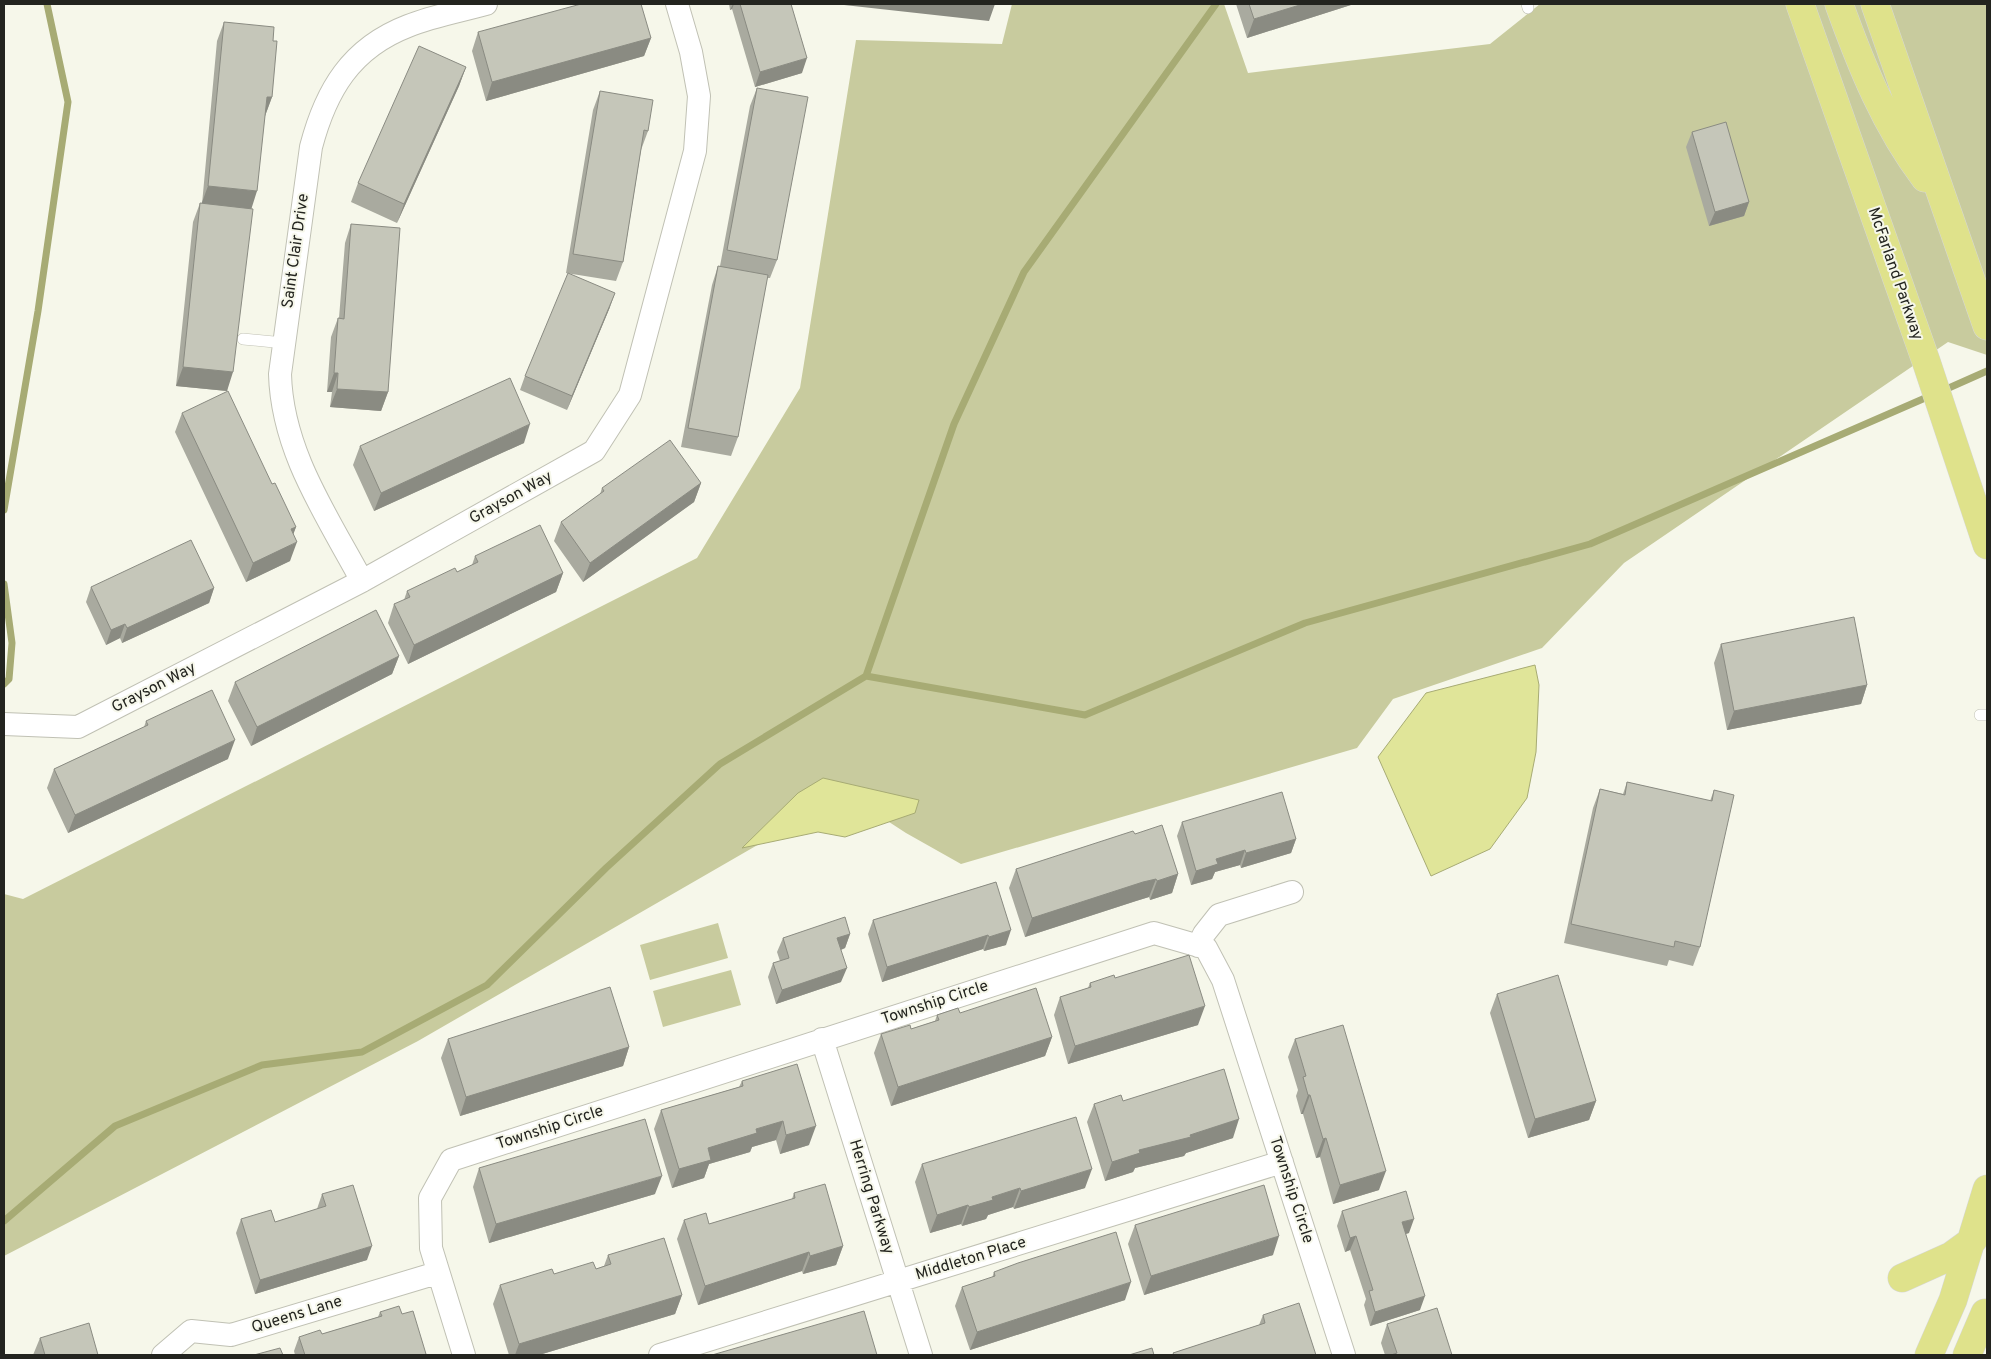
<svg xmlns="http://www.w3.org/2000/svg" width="1991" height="1359" viewBox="0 0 1991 1359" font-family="Overpass,sans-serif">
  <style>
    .green { fill: #c8cb9e }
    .water { fill: #e0e599; stroke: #a7ab74 }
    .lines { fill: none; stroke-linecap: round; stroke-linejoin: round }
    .stream { stroke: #a7ab74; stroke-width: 7 }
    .service-casing { stroke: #c0c1b4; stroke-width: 12 }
    .minor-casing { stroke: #c0c1b4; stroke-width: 24 }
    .primary-casing { stroke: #d7d8d7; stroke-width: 29 }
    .service { stroke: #fff; stroke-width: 11 }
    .minor { stroke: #fff; stroke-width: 22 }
    .primary { stroke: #dfe28b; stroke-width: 28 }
    .wall { fill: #a9aa9f }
    .shaded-wall { fill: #8a8b82 }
    .building { fill: #c5c6b9; stroke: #8a8b82 }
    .labels { text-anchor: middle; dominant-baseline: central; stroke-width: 4; stroke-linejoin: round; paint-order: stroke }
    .street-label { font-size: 16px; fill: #23241f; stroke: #f6f7ea }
  </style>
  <rect width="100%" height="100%" fill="#f6f7ea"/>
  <path class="green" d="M1012,4H1224L1248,73L1490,44L1540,4H1987V355L1948,342L1624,563L1542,648L1393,699L1357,748L961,864L906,833L846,794L418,1041L4,1256V894L23,899L697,558L800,388L856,40L1002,44Z
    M718,923L728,958L650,980L640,945Z
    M731,970L741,1005L663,1027L653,991Z"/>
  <path class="water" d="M1535,665L1539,685L1536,752L1527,798L1490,849L1431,876L1378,757L1426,693Z
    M823,778L919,800L915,813L845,837L818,832L742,848L798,793Z"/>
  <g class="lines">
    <path class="stream" d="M1942,391L1987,371
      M4,510L38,311L68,102L47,4
      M4,584L12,643L9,679L4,684
      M866,676L1085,715L1305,623L1590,544L1932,395
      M4,1221L115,1126L262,1065L362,1052L487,985L606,868L720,764L866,676L954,424L1024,272L1216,4"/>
    <defs>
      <path id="service" d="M1527,4L1528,8
        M243,339L284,343
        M1980,715H1987"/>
      <path id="minor" d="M362,581C326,514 282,451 280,374L311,147C326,90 351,48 408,26C433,16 461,11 486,4
        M4,724L78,727L362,581L594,451L630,395L695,151L699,96L691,52L677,4
        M1198,946L1204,934L1219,915L1292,892
        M822,1039L921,1355
        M163,1355L191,1331L231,1335L437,1273
        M464,1355L431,1248L430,1198L451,1160L1154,933L1206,948L1223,980L1344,1355
        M660,1355L1282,1162"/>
      <path id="primary" d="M1800,4L1926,361L1987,545
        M1839,4C1861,65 1885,125 1925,178
        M1875,4L1987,326
        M1902,1278L1951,1256L1973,1240
        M1929,1355L1953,1300L1987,1189
        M1967,1355L1985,1313"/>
    </defs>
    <use href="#service" class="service-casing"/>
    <use href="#minor" class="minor-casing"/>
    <use href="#primary" class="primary-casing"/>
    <use href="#service" class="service"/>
    <use href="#minor" class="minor"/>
    <use href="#primary" class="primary"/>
  </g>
  <path class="wall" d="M729,4H791L802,73L755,87L732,9L730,10Z
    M1236,4H1354L1247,38Z
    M224,22L273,41L272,97L265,116L251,209L227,391L176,386L193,222L200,203L202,204L217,41Z
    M478,32L651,38L644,56L486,101L472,51Z
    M466,67L459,86L397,223L351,202L358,183Z
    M757,88L777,260L770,278H767L738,437L731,456L681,447L712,285L718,266H720L750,106Z
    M600,91L648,131L641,150L623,262L616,281L566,273L593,110Z
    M1692,132L1749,202L1744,216L1709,226L1686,147Z
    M351,224L388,392L381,411L330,407L332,392H327L331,337L338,318H339L345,243Z
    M610,307L567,410L520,390L525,376Z
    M182,413L272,484L296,527L293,534L290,561L246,582L175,432Z
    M524,443L374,511L353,465L360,446Z
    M701,483L694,502L583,582L554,541L561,522L600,494L602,488Z
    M475,556L563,573L556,592L408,664L388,623L394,604L404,600L407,591L457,572L472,565Z
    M91,587L214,588L209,603L122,643L120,638L106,645L86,602Z
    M1721,644L1867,685L1861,704L1727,730L1714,663Z
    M399,656L392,674L251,746L228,701L235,682Z
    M146,721L228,759L68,833L47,788L54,769L144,727Z
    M1627,782L1710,801L1714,790L1700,947L1693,966L1669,960L1667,966L1564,943L1593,808L1600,789L1623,794Z
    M1182,822L1296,839L1291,853L1241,868L1240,865L1215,872L1212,879L1191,885L1177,836Z
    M1135,834L1178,874L1172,893L1150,900L1149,897L1136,901L1025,937L1009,888L1016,869Z
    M996,882L1006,945L984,951L983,949L882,982L868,934L873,920Z
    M850,934L845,948L841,950V982L776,1004L768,977L773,963L780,961L777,952L783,938Z
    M1115,978L1198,1025L1068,1064L1054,1015L1060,997L1088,988L1090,983Z
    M1497,994L1596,1101L1589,1120L1528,1138L1490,1013Z
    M960,1013L1052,1037L1045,1056L891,1106L874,1053L881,1034L911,1029L935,1021L937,1015Z
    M448,1039L629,1047L623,1066L460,1116L441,1058Z
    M1295,1039L1379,1190L1333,1204L1320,1157L1316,1158L1303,1114H1301L1296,1096L1298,1090L1288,1057Z
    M742,1081L809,1145L780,1154L776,1140L752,1147L750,1152L709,1164L704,1178L672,1188L654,1129L661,1110L739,1087Z
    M1123,1101L1233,1138L1186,1153L1184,1156L1135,1168L1133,1172L1105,1181L1087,1122L1094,1104Z
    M922,1164L1085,1188L1014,1209L1013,1207L988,1215L986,1219L962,1226L961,1224L930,1233L915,1182Z
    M479,1168L655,1194L489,1243L473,1187Z
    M794,1193L843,1246L836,1265L803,1274L802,1271L698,1305L677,1239L684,1220L709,1224L792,1199Z
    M322,1194L367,1260L255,1294L236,1233L241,1219L275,1222L317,1209Z
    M1342,1211L1409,1233L1406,1234L1420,1310L1370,1326L1364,1305L1366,1299L1350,1250L1345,1252L1337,1226Z
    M1135,1225L1273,1255L1144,1295L1128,1244Z
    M608,1255L682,1295L675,1314L539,1355H509L493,1304L500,1285L554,1274L596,1269L604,1266Z
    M994,1272L1125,1300L970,1350L955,1306L962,1287L992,1278Z
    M380,1312L402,1314L426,1354V1355H295L294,1351L299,1337L322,1334L378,1317Z
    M1263,1315L1316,1355H1173V1353L1259,1325Z
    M1387,1324L1452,1355H1385L1381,1343Z
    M40,1338L98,1355H33Z"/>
  <path class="shaded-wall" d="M733,4H734L732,9L730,10Z
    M835,4H995L989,21Z
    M1303,4H1354L1247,38L1254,19Z
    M651,38L644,56L486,101L492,82Z
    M807,58L802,73L755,87L760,72Z
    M466,67L459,86L397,223L404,204Z
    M267,97H272L265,116Z
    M208,186L257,191L251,210L201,205Z
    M1749,202L1744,216L1709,226L1715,212Z
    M615,293L610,307L567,410L572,396Z
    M183,367L233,372L227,391L176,386Z
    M334,373H338L332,392H327Z
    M337,389L388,392L381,411L330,407Z
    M530,424L524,443L374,511L381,493Z
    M701,483L694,502L583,582L590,563Z
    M296,527L289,546L297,542L290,561L246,582L253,563L291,529Z
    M563,573L556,592L408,664L414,645Z
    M214,588L209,603L122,643L127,628Z
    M125,624L120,638L106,645L111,630Z
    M399,656L392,674L251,746L257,727Z
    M1867,685L1861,704L1727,730L1734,711Z
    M235,740L228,759L68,833L75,815Z
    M1296,839L1291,853L1241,868L1246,853Z
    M1245,850L1240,865L1215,872L1212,879L1191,885L1196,871L1216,859Z
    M1178,874L1172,893L1150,900L1157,881Z
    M1156,879L1149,897L1136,901L1025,937L1032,918L1143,882Z
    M1011,930L1006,945L984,951L989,937Z
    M850,934L845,948L832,953L837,938Z
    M988,935L983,949L882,982L887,967Z
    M847,968L841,982L776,1004L782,990Z
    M1205,1006L1198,1025L1068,1064L1075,1046Z
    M1052,1037L1045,1056L891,1106L898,1087Z
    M629,1047L623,1066L460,1116L466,1097Z
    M1308,1095H1310L1303,1114H1301Z
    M1596,1101L1589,1120L1528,1138L1535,1119Z
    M1239,1119L1233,1138L1186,1153L1184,1156L1135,1168L1133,1172L1105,1181L1112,1162L1139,1150Z
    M783,1121L776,1140L752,1147L750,1152L709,1164L704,1178L672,1188L679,1169L708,1148L756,1129Z
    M816,1126L809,1145L780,1154L786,1135Z
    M1326,1138L1320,1157L1316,1158L1323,1139Z
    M1092,1169L1085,1188L1014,1209L1021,1191Z
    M1386,1171L1379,1190L1333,1204L1340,1185Z
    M662,1176L655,1194L489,1243L496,1224Z
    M1020,1188L1013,1207L988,1215L986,1219L962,1226L969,1207L992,1197Z
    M968,1205L961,1224L930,1233L937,1215Z
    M1414,1219L1409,1233L1397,1236L1402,1222Z
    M1279,1236L1273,1255L1144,1295L1151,1276Z
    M1356,1236L1350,1250L1345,1252L1350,1238Z
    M372,1246L367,1260L255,1294L260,1280Z
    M843,1246L836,1265L803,1274L810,1256Z
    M809,1252L802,1271L698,1305L705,1286Z
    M1131,1282L1125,1300L970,1350L977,1332Z
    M682,1295L675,1314L539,1355H515L519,1344Z
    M1425,1296L1420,1310L1370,1326L1375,1312Z"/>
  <path class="building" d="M581,4H641L651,38L492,82L478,32Z
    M740,4H791L807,58L760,72Z
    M1249,4H1303L1254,19Z
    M224,22L274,27L273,41H277L272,97H267L257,191L208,186Z
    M419,46L466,67L404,204L358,183Z
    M757,88L808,97L777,260L727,250Z
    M600,91L653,100L648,131L644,130L623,262L573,254Z
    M1726,122L1749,202L1715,212L1692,132Z
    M200,203L253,209L233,372L183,367Z
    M351,224L400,228L388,392L337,389L338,373H334L338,318L344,319Z
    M718,266L768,275L738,437L688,428Z
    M568,273L615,293L572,396L525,376Z
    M510,378L530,424L381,493L360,446Z
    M228,391L272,484L275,483L296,527L291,529L297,542L253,563L182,413Z
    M670,440L701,483L590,563L561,522L604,491L602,488Z
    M540,525L563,573L414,645L394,604L410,597L407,591L455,568L457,572L478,562L475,556Z
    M191,540L214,588L127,628L125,624L111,630L91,587Z
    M376,610L399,656L257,727L235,682Z
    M1854,617L1867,685L1734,711L1721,644Z
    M212,690L235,740L75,815L54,769L148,725L146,721Z
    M1627,782L1712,801L1714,790L1734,795L1700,947L1675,941L1674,947L1571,924L1600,789L1625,795Z
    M1282,792L1296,839L1246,853L1245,850L1216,859L1218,864L1196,871L1182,822Z
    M1162,825L1178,874L1157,881L1156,879L1143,882L1032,918L1016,869L1133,831L1135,834Z
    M996,882L1011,930L989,937L988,935L887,967L873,920Z
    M845,917L850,934L837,938L847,968L782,990L773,963L789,958L783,938Z
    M1189,955L1205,1006L1075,1046L1060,997L1091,987L1090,983L1114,975L1115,978Z
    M1558,975L1596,1101L1535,1119L1497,994Z
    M610,987L629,1047L466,1097L448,1039Z
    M1036,988L1052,1037L898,1087L881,1034L910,1025L911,1029L939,1020L937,1015L958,1008L960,1013Z
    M1343,1025L1386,1171L1340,1185L1326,1138L1323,1139L1310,1095H1308L1303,1077L1306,1076L1295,1039Z
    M797,1064L816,1126L786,1135L783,1121L756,1129L757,1133L708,1148L711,1160L679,1169L661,1110L743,1086L742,1081Z
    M1224,1069L1239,1119L1190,1135L1191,1137L1139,1150L1140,1153L1112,1162L1094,1104L1121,1095L1123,1101Z
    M1076,1117L1092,1169L1021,1191L1020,1188L992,1197L993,1200L969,1207L968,1205L937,1215L922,1164Z
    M645,1119L662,1176L496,1224L479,1168Z
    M825,1184L843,1246L810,1256L809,1252L705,1286L684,1220L706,1213L709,1224L795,1198L794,1193Z
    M353,1185L372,1246L260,1280L241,1219L271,1210L275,1222L326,1206L322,1194Z
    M1264,1185L1279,1236L1151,1276L1135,1225Z
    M1406,1191L1414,1219L1402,1222L1425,1296L1375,1312L1369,1291L1373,1290L1356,1236L1350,1238L1342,1211Z
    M1116,1232L1131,1282L977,1332L962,1287L995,1276L994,1272L1018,1263Z
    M664,1238L682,1295L519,1344L500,1285L552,1269L554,1274L593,1262L596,1269L611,1264L608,1255Z
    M1299,1303L1316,1355H1174L1173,1353L1265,1323L1263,1315Z
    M399,1306L402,1314L413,1311L426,1354L424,1355H305L299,1337L320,1330L322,1334L382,1316L380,1312Z
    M1437,1308L1452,1355H1391L1397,1353L1387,1324Z
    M864,1311L877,1355H712Z
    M89,1323L98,1355H45L40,1338Z
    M280,1348L283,1355H254Z
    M1152,1348L1154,1355H1129Z"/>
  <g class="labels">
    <g class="street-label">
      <text transform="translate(296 251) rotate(-82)">Saint Clair Drive</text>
      <text transform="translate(1895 274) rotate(71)">McFarland Parkway</text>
      <text transform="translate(511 498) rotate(-29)">Grayson Way</text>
      <text transform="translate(154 688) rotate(-27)">Grayson Way</text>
      <text transform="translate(935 1003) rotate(-18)">Township Circle</text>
      <text transform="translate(550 1128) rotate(-18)">Township Circle</text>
      <text transform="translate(1291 1190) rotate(72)">Township Circle</text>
      <text transform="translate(871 1197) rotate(73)">Herring Parkway</text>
      <text transform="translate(971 1259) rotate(-17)">Middleton Place</text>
      <text transform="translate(297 1315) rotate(-17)">Queens Lane</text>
    </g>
  </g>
  <rect width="1991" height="1359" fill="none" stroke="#23241f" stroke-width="10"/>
</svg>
